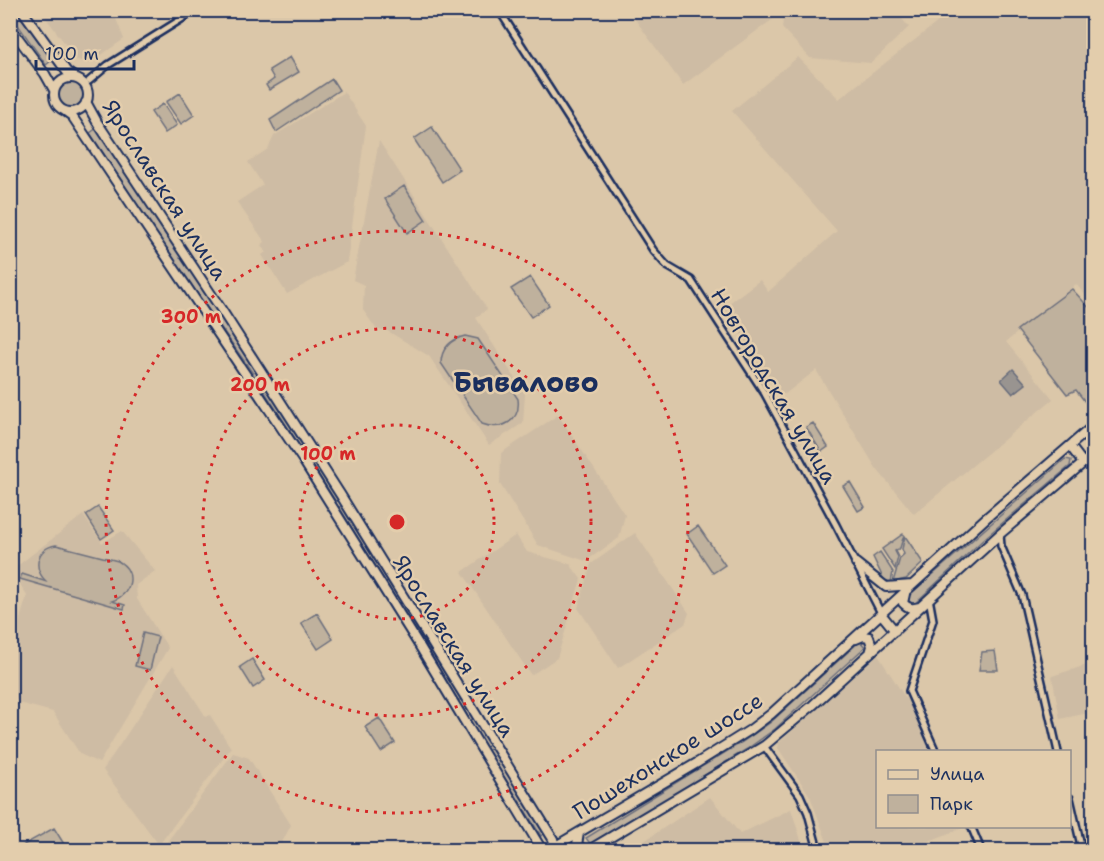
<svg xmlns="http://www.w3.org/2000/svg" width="1104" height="861" viewBox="0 0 1104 861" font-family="'Shantell Sans',sans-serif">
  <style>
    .built { fill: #cebca4 }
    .green { fill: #bfb19d; stroke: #6d707e; stroke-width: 1.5 }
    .water { fill: #999490; stroke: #676c7c; stroke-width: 1.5 }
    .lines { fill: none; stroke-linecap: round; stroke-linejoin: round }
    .minor-casing { stroke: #1b2f5e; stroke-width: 10 }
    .secondary-casing { stroke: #1b2f5e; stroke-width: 12 }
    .minor { stroke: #e3cdac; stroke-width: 5 }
    .secondary { stroke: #e3cdac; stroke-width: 8 }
    .ring { fill: none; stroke: #d62828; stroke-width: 3; stroke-dasharray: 3 6 }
    .labels { text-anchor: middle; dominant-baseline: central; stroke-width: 5; stroke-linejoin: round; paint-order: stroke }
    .street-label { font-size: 22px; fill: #1b2f5e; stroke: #e3cdac }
    .district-label { font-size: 28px; font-weight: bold; fill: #1b2f5e; stroke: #e3cdac }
    .centre { fill: #d62828; stroke: #e3cdac; stroke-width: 3 }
    .ring-label { font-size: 18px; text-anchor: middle; font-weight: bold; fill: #d62828; stroke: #e3cdac; stroke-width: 5; stroke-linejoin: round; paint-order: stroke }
  </style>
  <rect width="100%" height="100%" fill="#dbc7a9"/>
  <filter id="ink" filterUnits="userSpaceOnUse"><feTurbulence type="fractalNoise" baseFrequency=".0167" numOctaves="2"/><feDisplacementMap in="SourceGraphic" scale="12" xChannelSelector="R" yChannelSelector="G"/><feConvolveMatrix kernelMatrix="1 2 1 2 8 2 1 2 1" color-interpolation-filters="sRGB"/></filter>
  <g filter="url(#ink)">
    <path class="built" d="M784,10L895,11L909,27L871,63L810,58L782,28Z
      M41,11H113L124,39L90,63L77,60Z
      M629,11H780V14L683,85Z
      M952,11H1093V305L1076,284L1006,342L1053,399L914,514L876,468L816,370L785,394H779L724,307L760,280L768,292L837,231L732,111L798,57L839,99Z
      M344,92L366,126L347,262L287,294L262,255L266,252L261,245L265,242L237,202L263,185L248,162L268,149L274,136Z
      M379,141L487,309L476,318L525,394L523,423L489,445L429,356L386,330H377L363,310L364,285L353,280Z
      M558,415L625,515L619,538L586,561L538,545L500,484L501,453Z
      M83,515L102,543L122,531L155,571L136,585L137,599L168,648L99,763L80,754L53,712L19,703L11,692L10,642L14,639L27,596L12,570Z
      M635,533L689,613L685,624L618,668L578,608L591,564Z
      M516,535L527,552L570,564L581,579L557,658L531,675L462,572Z
      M878,655L910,705L932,751L878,752V826L965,827L906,850H830L810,796L778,748L779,743Z
      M1093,663V712L1060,719L1052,676Z
      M173,665L206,717L210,715L231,748L159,845L103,770Z
      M233,753L249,758L291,825L278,850H161Z
      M710,797L740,834L791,809L804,850H631Z"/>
    <path class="green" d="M10,11H17L52,60L46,65L11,15Z
      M290,57L299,72L269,90L266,85L274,79L269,70Z
      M332,79L339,90L276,132L270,120Z
      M58 95a13 13 0 1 1 26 0a13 13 0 1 1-26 0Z
      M180,93L194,115L181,124L166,102Z
      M163,104L177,125L165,133L151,112Z
      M432,127L460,170L442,182L414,139Z
      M97,128L218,309L260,375L256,378L163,244L90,133Z
      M404,186L426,220L407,233L385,199Z
      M530,277L549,305L531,317L511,289Z
      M1072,289L1093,312L1094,403L1089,407L1076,390L1067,394L1017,330Z
      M465,336L478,339L518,399C521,422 501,431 482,424L441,363C441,349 451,339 465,336Z
      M264,381L341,499L336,502L259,383Z
      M813,423L828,447L821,452L806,427Z
      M1065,459L1071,460L1070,466L986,537L913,605L906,598Z
      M850,482L865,507L858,511L843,486Z
      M344,505L423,635L419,638L339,507Z
      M98,507L114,530L101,539L86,515Z
      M698,526L725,565L713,573L687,534Z
      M903,534L904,535L900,548L895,551L898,557L895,569L882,549Z
      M905,536L923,563L906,579L893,582L900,558L904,554L902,549Z
      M56,545L118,561C138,572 131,595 112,601L125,605L124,609L20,579L22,574L47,582C32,570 36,548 56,545Z
      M880,552L893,572L891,582L884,580L873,557Z
      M317,613L333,639L318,649L301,623Z
      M143,633L158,637L150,670L135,666Z
      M860,641L865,647L775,729L747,749L591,845L586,838L742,742L771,722Z
      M429,643L461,697V700H456L424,646Z
      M995,651L998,670H979L982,652Z
      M252,659L265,680L253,688L240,667Z
      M467,706L546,832L541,836L462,709Z
      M379,718L395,743L381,752L365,727Z
      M54,828L67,849L78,844L83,850H19L25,844Z"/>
    <path class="water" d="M1013,369L1026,384L1013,394L1001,380Z"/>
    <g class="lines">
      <defs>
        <path id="minor" d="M499,10L653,250L667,266L691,280L765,394L836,525L882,615
          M89,81L108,65L196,10
          M1000,534L1001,546L1022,595L1058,752
          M929,598L933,620L909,691L936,752
          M764,746L800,795L808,813L818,850
          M1070,798L1082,850
          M971,826L981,850"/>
        <path id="secondary" d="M22,10L67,72L74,77
          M10,27L45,74L54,90
          M54 95a17 17 0 1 1 34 0a17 17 0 1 1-34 0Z
          M86,102L97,122L221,309L340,494L553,839L555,847
          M65,111L72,116L303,460L419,645L542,850
          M1070,446L1083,463
          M856,563L886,587L912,585
          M905,594L903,603C909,609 912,609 920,607
          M882,615L895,631
          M856,639L863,636L869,637L872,646L870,653
          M579,833L577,845L584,850
          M549,850L697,763L750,730L771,714L986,518L1094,425
          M589,850L764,746L813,705L1000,534L1094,454"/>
      </defs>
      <use href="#minor" class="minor-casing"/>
      <use href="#secondary" class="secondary-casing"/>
      <use href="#minor" class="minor"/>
      <use href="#secondary" class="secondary"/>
    </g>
  </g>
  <g class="ring">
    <circle cx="397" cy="522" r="97"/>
    <circle cx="397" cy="522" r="194"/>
    <circle cx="397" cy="522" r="291"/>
  </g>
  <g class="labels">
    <g class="street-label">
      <text transform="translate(165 190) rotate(57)">Ярославская улица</text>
      <text transform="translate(774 386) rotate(59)">Новгородская улица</text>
      <text transform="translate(454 646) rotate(58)">Ярославская улица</text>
      <text transform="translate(668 756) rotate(-32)">Пошехонское шоссе</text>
    </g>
    <g class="district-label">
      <text x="526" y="382">Бывалово</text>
    </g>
  </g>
  <circle cx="397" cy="522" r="9" class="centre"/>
  <g class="ring-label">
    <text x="191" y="323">300 m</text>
    <text x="260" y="391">200 m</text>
    <text x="328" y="460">100 m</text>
  </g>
  <rect width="1104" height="861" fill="none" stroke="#e3cdac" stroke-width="36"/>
  <rect x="18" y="18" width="1068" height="825" fill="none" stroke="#1b2f5e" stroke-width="2" filter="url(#ink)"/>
  <rect x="876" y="750" width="195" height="78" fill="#e3cdac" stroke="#938e8d" stroke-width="1.5"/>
  <rect x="888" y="770" width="30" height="9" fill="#e3cdac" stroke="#938e8d" stroke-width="1.5"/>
  <text x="930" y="780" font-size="18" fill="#1b2f5e">Улица</text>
  <rect x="888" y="795" width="30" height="18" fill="#bfb19d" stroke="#938e8d" stroke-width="1.5"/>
  <text x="930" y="810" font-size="18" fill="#1b2f5e">Парк</text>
  <path d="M36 60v9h98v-9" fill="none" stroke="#1b2f5e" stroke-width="3"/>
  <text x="45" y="60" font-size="18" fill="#1b2f5e" stroke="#e3cdac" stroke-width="4.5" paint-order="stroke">100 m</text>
</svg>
